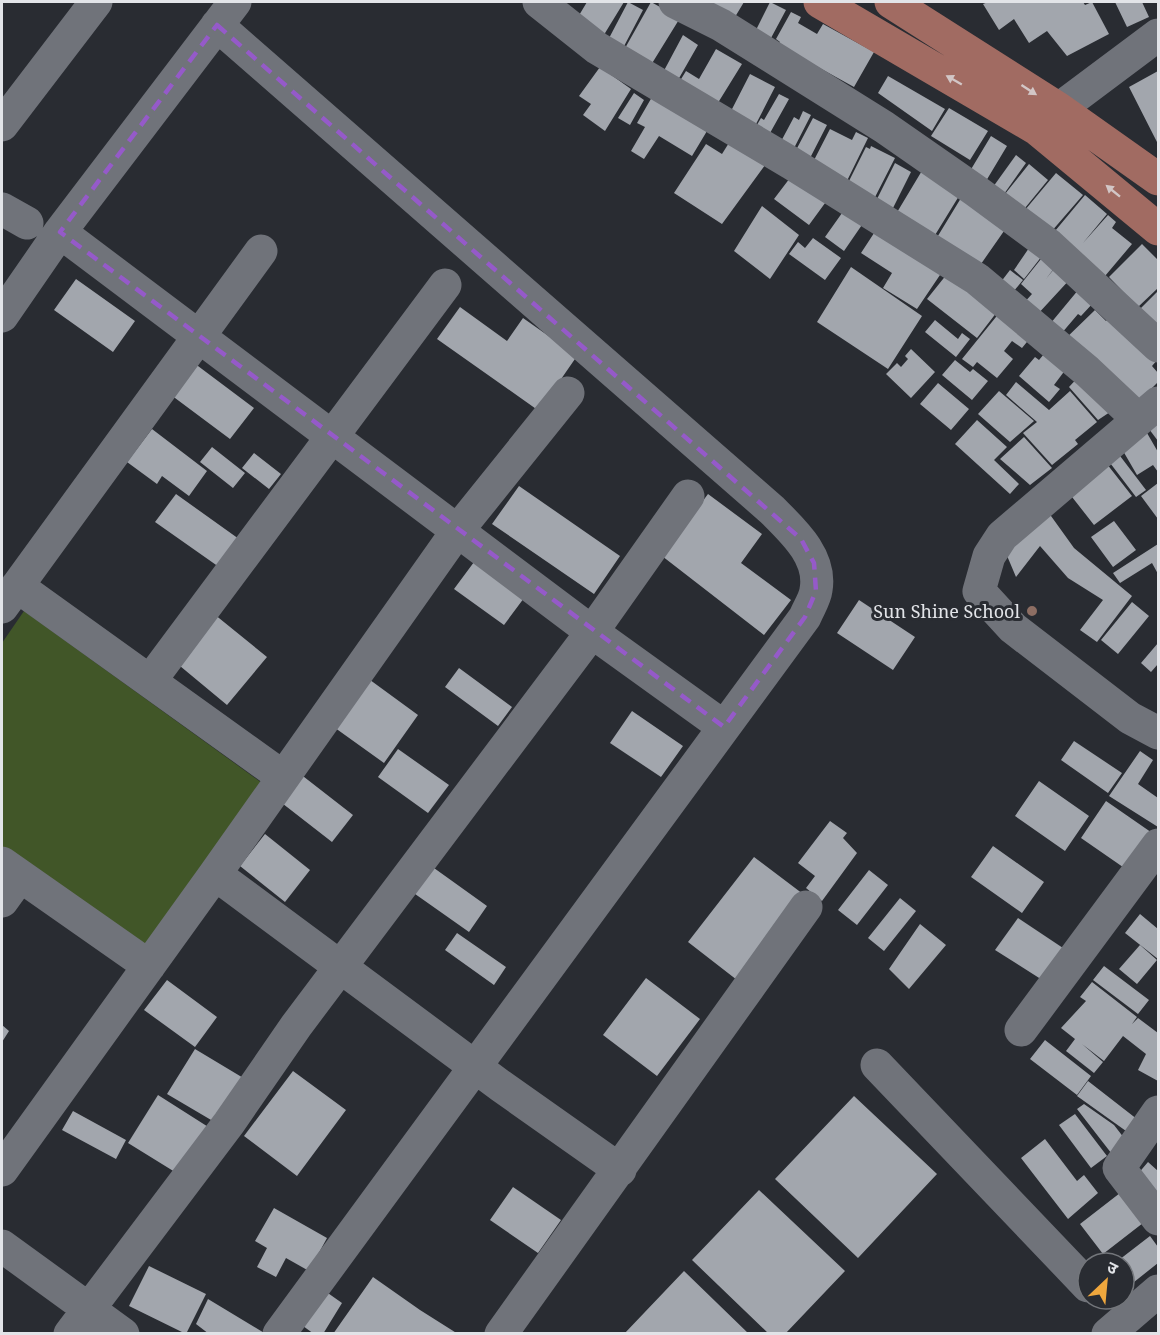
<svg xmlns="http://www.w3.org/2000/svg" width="1160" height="1335" viewBox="0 0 1160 1335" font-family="'Noto Serif','Noto Sans Devanagari',serif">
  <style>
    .green { fill: #415628 }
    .building { fill: #a2a6ad }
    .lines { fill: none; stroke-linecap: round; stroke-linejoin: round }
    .minor { stroke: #70737a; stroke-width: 33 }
    .major { stroke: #a16b62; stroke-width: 33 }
    .oneway { fill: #d2c6c6 }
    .marked { fill: none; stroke: #955ac9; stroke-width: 4.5; stroke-dasharray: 12 8; stroke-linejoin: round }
    .education-dot { fill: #8d6e63; stroke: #292c32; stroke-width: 2 }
    .labels { text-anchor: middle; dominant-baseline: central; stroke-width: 6; stroke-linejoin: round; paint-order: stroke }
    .poi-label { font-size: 18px; fill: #e2e4e8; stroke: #292c32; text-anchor: end }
  </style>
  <rect width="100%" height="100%" fill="#292c32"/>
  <path class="green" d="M24,611L262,783L142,949L2,847V643Z"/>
  <path class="building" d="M587,2H624L602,38L575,22Z
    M628,2L643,10L622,50L607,42Z
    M651,2L680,18L651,65L624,50Z
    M713,2H744L735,17L712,5Z
    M770,2L786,10L771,38L756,30Z
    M988,2H1083L1085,5L1092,2L1109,34L1067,56L1047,31L1029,43L1014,19L999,30L983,4Z
    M1115,2H1142L1149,17L1127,27Z
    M791,12L801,17L798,23L817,34L823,24L874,52L854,87L778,45L780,42L776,39Z
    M683,35L698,45L674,87L659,80Z
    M716,49L742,64L716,106L678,84L686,71L699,79Z
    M600,67L631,89L605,131L583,115L591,104L579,96Z
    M1158,71V144L1129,87Z
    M750,74L775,87L756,124L731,111Z
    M888,76L945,109L932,131L878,93Z
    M634,93L644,100L630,125L618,118Z
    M779,94L789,99L765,142L751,135L761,118L764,120Z
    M652,97L713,121L692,156L659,136L644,159L631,151L645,127L637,123Z
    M949,108L988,131L970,160L931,136Z
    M803,111L811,115L791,154L778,147L794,117L799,120Z
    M813,118L827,125L809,160L795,152Z
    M830,129L852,140L856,132L868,138L843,189L811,166Z
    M991,136L1007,146L986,181L970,171Z
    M732,138L768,161L722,224L674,193L706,144L722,154Z
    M871,146L895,158L872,203L845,189L866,147L870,149Z
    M1016,155L1026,163L1004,194L993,187Z
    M895,163L911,172L893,208L877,199Z
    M1029,164L1048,180L1025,208L1005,194Z
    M923,169L959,196L932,240L893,219Z
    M1056,173L1083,195L1051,232L1025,210Z
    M793,174L828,199L809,225L774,199Z
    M1085,195L1107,214L1083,243L1108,215L1116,222L1112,228L1132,244L1105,276L1055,231Z
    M961,198L1004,231L974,274L933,244Z
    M762,206L799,235L770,279L734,251Z
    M847,206L866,219L844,251L825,237Z
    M878,227L942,272L917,309L883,288L892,273L861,253Z
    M813,238L841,258L825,280L789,254L798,242L805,248Z
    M1142,244L1158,260V288L1138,307L1109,277Z
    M1029,248L1042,256L1024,279L1014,270Z
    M1045,254L1058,263L1046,279L1058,264L1072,277L1036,316L1022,305L1032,294L1021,284Z
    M851,267L922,316L888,369L817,322Z
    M1010,270L1023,280L1009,297L997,287Z
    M947,274L1000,308L977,338L927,299Z
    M76,279L135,321L113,352L54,310Z
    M1079,289L1094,302L1081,316L1078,314L1061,334L1050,324Z
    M1158,291V330L1139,310Z
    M460,307L507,341L523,318L577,356L539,411L437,339Z
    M1095,310L1106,321L1115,313L1158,359L1152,366L1158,373V382L1134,406L1061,343Z
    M1000,312L1031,337L1022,348L1012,341L1004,351L1013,359L997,378L977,362L973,367L962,359Z
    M935,320L958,339L962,333L970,339L956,357L925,332Z
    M1049,348L1069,365L1054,385L1060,389L1049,402L1019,376L1035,357L1039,360Z
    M911,349L935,372L911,398L886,374L897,363L901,367L908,359L905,356Z
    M955,360L970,372L973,369L988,381L972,400L942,375Z
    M194,363L254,408L230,439L171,395Z
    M1082,373L1113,410L1098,420L1069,387Z
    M1016,382L1049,410L1070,391L1097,422L1075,440L1078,444L1052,465L1023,433L1037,422L1006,395Z
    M938,383L969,409L951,430L920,404Z
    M999,391L1034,421L1010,442L978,414Z
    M1158,416V441L1146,425Z
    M977,420L1007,447L994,460L1019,484L1010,494L955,444Z
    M152,429L207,471L189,496L162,476L157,484L127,462Z
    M1147,433L1158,452V472L1153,465L1137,475L1119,444Z
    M1024,437L1052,468L1030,485L1000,459Z
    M212,447L245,473L233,488L200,462Z
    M1114,448L1146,490L1136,497L1104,455Z
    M254,453L281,474L269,489L242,468Z
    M1103,459L1132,496L1094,525L1065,488Z
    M1158,483V519L1141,496Z
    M519,486L620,556L594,594L492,524Z
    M176,494L239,539L219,567L155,522Z
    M708,494L762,534L741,563L791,600L764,635L662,556Z
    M1046,509L1074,548L1132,596L1097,642L1080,630L1103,600L1068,578L1040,546L1016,577L1005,551Z
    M1114,521L1136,550L1113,567L1091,537Z
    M1158,544V574L1152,563L1120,583L1113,573Z
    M477,558L527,594L504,625L454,589Z
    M859,600L915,637L893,670L837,633Z
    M1132,602L1149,616L1118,654L1101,640Z
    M214,614L267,657L227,705L174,661Z
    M1158,643V664L1151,672L1141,663Z
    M459,668L512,707L498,726L445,687Z
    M366,677L418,715L384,763L331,725Z
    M632,711L683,746L661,777L610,743Z
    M1074,741L1122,773L1108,793L1061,760Z
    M398,749L449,785L428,813L378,777Z
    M1140,751L1153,760L1138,784L1158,798V827L1109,796Z
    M299,773L353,815L332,842L278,800Z
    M1039,781L1089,816L1065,851L1015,816Z
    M1106,801L1158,837L1133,874L1081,838Z
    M830,821L847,833L843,838L857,853L822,901L806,888L815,876L798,863Z
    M265,834L310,870L285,902L240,866Z
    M993,846L1044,882L1022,913L971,877Z
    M754,857L803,894L737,980L688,942Z
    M427,863L487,906L469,932L408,889Z
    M869,870L888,885L857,925L838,910Z
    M900,898L916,911L884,951L868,938Z
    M1140,914L1158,929V959L1125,933Z
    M1018,918L1066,950L1047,983L995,950Z
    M920,924L946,945L909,989L889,969Z
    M457,933L506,967L494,985L445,950Z
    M1140,945L1157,960L1137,984L1119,969Z
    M1104,966L1149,1000L1138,1014L1093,980Z
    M646,978L700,1019L657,1076L603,1035Z
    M167,980L217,1017L195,1047L144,1010Z
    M1092,982L1137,1017L1132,1024L1138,1018L1158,1033V1081L1138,1070L1146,1054L1123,1036L1104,1061L1082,1044L1103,1062L1094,1073L1066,1051L1075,1039L1061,1028L1086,1001L1080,997Z
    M2,1025L9,1031L2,1042Z
    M1045,1040L1091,1076L1077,1095L1030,1059Z
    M195,1049L250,1082L223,1127L167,1094Z
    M293,1071L346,1110L297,1176L244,1136Z
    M1088,1081L1142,1123L1133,1136L1077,1096Z
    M158,1095L213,1130L183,1177L128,1143Z
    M854,1096L937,1174L858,1258L775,1179Z
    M1084,1104L1114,1125L1131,1147L1115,1158L1077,1109Z
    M73,1111L126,1140L116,1159L62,1130Z
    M1075,1114L1107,1156L1091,1168L1059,1125Z
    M1045,1139L1077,1181L1084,1175L1098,1193L1068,1219L1021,1158Z
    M1148,1162L1158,1171V1213L1131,1182Z
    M513,1187L561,1220L538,1253L490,1220Z
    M759,1190L845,1271L785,1334H769L692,1260Z
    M1120,1193L1143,1223L1103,1254L1080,1224Z
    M274,1208L327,1238L309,1271L286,1258L276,1277L257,1267L267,1248L255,1241Z
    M1150,1236L1158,1247V1263L1124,1290V1263H1115Z
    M149,1266L206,1294L186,1334L129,1306Z
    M684,1271L749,1334H624Z
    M373,1277L420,1310L458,1334H333Z
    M325,1291L342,1303L323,1334H314L303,1326Z
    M208,1299L266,1334H209L196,1324Z"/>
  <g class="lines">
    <path class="minor" d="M539,2L597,48L791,163L977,279L1087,371L1138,419
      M675,2L721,25L884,127L976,191L1049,245L1158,346
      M217,25L772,510C793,531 822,557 816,590C815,599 808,609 805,617L279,1334
      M1059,109L1158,35
      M2,125L96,2
      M2,209L27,223
      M60,232L592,632L724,727
      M2,316L60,232L235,2
      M1158,403L1002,536L989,556L979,591L1013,628L1130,718L1158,733
      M17,586L283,777
      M2,607L261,251
      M150,681L445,285
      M2,863L149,966
      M215,874L501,1086L620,1170
      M2,901L20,876
      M1021,1030L1158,845
      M877,1065L1088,1286
      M1158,1112L1119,1168L1158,1219
      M2,1170L215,874L458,530L568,393
      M2,1246L123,1334
      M70,1334L229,1123L296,1026L592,632L688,496
      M501,1334L806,907
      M1108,1334L1158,1291"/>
    <path class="major" d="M820,2L1037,129L1158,229
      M891,2L1059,109L1158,179"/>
  </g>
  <defs><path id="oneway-solid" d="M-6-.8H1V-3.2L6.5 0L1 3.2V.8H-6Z" transform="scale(1.5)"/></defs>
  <g class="oneway">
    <use href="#oneway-solid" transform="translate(954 80) rotate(-150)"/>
    <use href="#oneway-solid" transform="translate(1029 90) rotate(33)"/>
    <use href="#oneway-solid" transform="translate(1113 191) rotate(-141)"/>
  </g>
  <path class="marked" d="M217,25L801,539L814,563L816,591L805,617L724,727L60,232Z"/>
  <circle class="education-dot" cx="1032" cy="611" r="6"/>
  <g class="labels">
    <g class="poi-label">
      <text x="1020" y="611">Sun Shine School</text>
    </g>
  </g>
  <rect width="1160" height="1335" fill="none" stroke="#e2e4e8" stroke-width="6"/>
  <g transform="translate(1106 1281) rotate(26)"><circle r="28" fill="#292c32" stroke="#73767b" stroke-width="1.5"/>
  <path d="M0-4.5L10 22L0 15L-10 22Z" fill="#efa73d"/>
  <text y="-9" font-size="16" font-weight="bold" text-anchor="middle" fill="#e2e4e8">उ</text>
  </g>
</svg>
